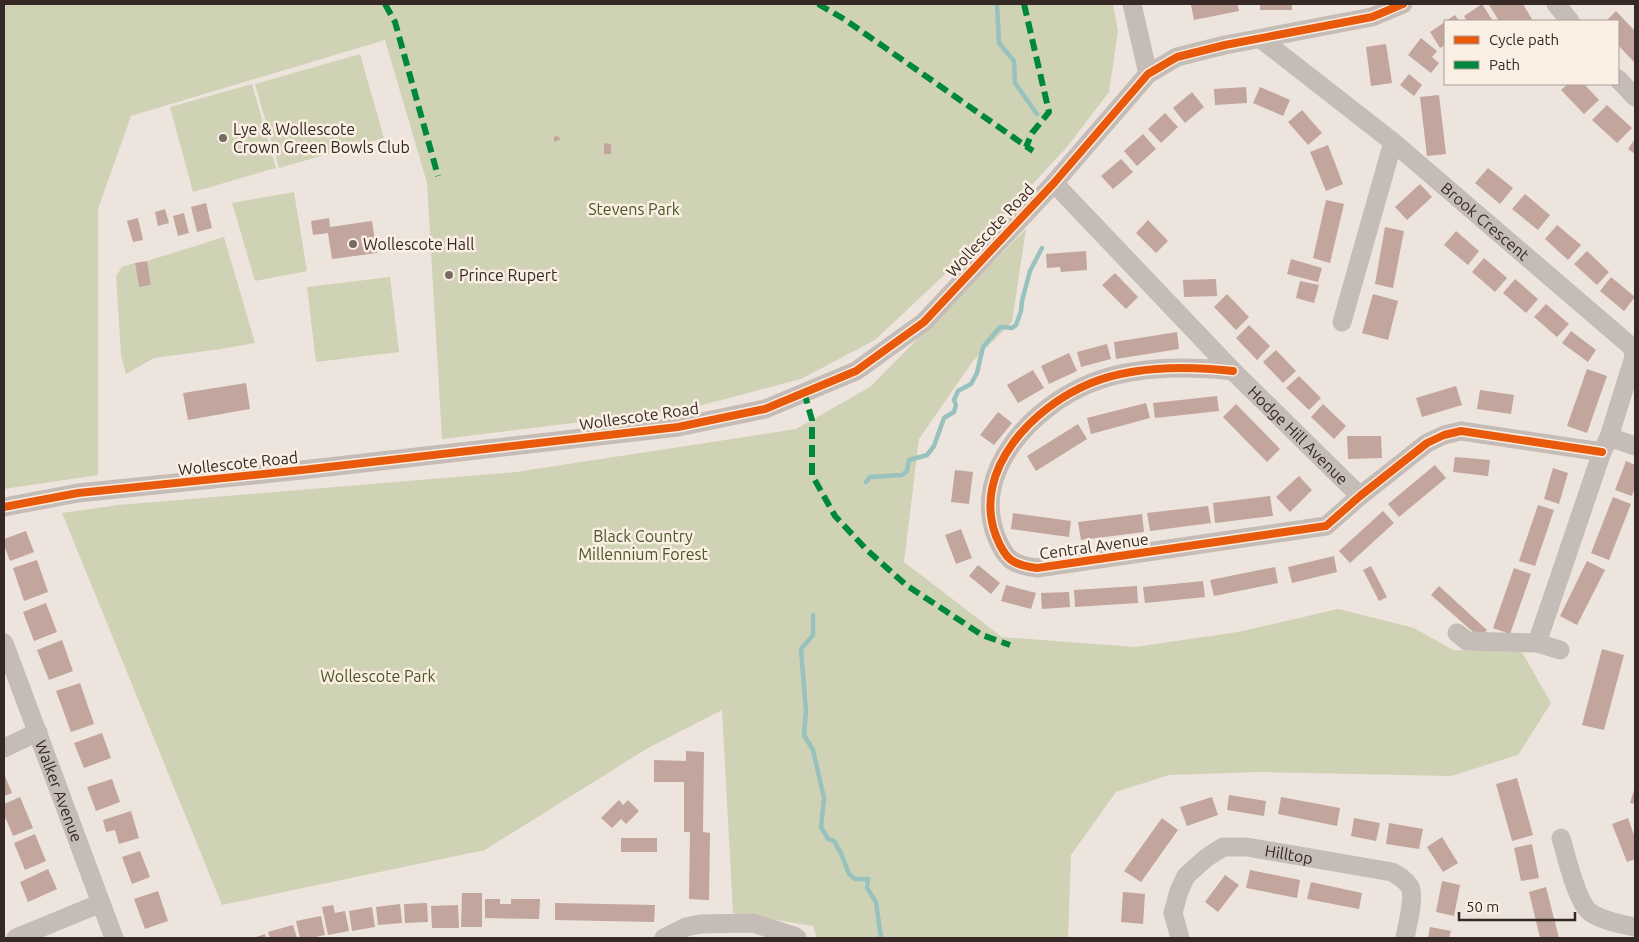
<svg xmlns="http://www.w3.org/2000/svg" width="1639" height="942" viewBox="0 0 1639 942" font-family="Ubuntu,sans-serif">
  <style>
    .green { fill: #d0d2b6 }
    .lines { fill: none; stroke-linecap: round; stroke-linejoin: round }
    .stream { stroke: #98c2bd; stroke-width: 4.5 }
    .building { fill: #c2a59d }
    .minor { stroke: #c5bcb7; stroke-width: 19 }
    .quiet { stroke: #00873e; stroke-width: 6; stroke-dasharray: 12 6; stroke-linecap: butt }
    .cycleway-casing { stroke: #fbeee3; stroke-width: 11 }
    .cycleway { stroke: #e8590c; stroke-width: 8 }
    .poi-dot { fill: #766a65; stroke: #fbeee3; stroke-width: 2 }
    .labels { text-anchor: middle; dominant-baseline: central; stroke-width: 5; stroke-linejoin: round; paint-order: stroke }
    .poi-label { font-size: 16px; fill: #362925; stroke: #fbeee3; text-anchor: start }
    .park-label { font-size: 16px; fill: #495627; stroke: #fbeee3 }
    .street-label { font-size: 16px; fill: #362925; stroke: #fbeee3 }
  </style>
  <rect width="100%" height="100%" fill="#ede4dd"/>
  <path class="green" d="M4,4H1113L1118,31L1109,92L1067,147L976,245L875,340L801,379L687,409L442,439L427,183L385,40L131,116L98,209V475L4,489Z
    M360,54L384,138L279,168L255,84Z
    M252,84L276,168L193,192L170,107Z
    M294,192L307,271L255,281L232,203Z
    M1026,229L1012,322L973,361L919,439L904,562L1002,637L1135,647L1238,632L1338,609L1414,628L1453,650L1522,652L1551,703L1518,755L1451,776L1259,772L1169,775L1116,792L1071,855L1068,938H817L813,926L733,913L722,710L648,748L485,850L222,905L62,513L118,505L516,472L796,429L870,387Z
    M224,237L255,343L221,349L154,358L126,374L121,355L116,276L122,267L135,263L139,287L150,285L147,261Z
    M390,277L399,352L316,362L307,287Z"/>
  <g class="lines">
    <path class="stream" d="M997,4L999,43L1014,61L1015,83L1037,114
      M866,482L870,477L902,475L907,471L909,460L927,455L934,446L944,418L954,412L956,405L954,400L958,391L971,384L977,373L983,347L1000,327L1012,328L1016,325L1021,311L1022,301L1030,271L1042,248
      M813,615V635L801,649L806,711L804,735L813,750L824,798L821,827L828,839L834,841L841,853L849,874L855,879H868L867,888L876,902L881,938"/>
  </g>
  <path class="building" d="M1196,4H1237L1239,11L1194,20L1191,5Z
    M1260,4H1292V10H1260Z
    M1482,4L1493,21H1467L1464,16Z
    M1492,4H1523L1533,21H1499L1489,5Z
    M1616,11L1635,31V63L1618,45V21H1606Z
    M1455,15L1459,21H1446Z
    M1445,22V45L1440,48L1430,32Z
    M1421,38L1437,51L1432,57L1439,63L1431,73L1408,55Z
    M1386,44L1392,83L1371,86L1366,47Z
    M1409,74L1422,85L1414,96L1400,85Z
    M1568,84H1584L1599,100L1584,114L1561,90Z
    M1246,87L1247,103L1215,105L1214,89Z
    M1260,87L1290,100L1283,116L1253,103Z
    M1192,92L1204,107L1185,123L1173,108Z
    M1439,95L1446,154L1427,156L1420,97Z
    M1607,105L1632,128L1617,143L1592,120Z
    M1302,110L1322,133L1308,145L1288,122Z
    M1165,113L1178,127L1161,143L1148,129Z
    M1143,134L1156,149L1137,166L1124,151Z
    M557,136L561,139L554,142V137Z
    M1635,139V154L1628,149Z
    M604,143L611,144V154H604Z
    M1328,145L1343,184L1326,191L1310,152Z
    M1121,159L1133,172L1113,189L1101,176Z
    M1488,168L1513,188L1500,204L1475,183Z
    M1420,184L1432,197L1407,220L1395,207Z
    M1525,194L1550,215L1538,230L1512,209Z
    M1326,200L1344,204L1330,263L1313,258Z
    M206,203L212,228L197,232L191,207Z
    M165,209L169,223L158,226L155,212Z
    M184,213L189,233L178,236L173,216Z
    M138,218L143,240L133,242L127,221Z
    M329,218L330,227L372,221L377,253L332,259L328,233L313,235L311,221Z
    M1148,220L1168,241L1156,253L1136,233Z
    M1557,225L1581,245L1568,260L1545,239Z
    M1385,227L1404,231L1393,288L1375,284Z
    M1456,231L1479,251L1468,265L1444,245Z
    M1086,251L1087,270L1061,272L1060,267L1047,268L1046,254Z
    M1587,251L1609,272L1597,285L1574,264Z
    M1484,258L1507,278L1495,292L1472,272Z
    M1291,259L1322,268L1318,282L1287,274Z
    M147,261L151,285L139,287L135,263Z
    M1115,273L1138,297L1126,309L1102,285Z
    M1611,277L1635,297L1624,311L1600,291Z
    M1216,279L1217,296L1184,297L1183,280Z
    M1515,279L1538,299L1526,313L1503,293Z
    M1300,281L1319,285L1314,303L1296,298Z
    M1227,294L1249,317L1236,330L1214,307Z
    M1373,294L1398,301L1388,340L1362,333Z
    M1546,304L1569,324L1557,337L1534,317Z
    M1249,325L1270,346L1257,360L1236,338Z
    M1571,331L1596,350L1588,362L1562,343Z
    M1177,332L1179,349L1116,359L1114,342Z
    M1107,344L1111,359L1081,367L1077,352Z
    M1276,350L1296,371L1283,383L1263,362Z
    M1069,353L1077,371L1049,384L1041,366Z
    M1587,369L1607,376L1587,433L1567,426Z
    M1033,370L1044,388L1018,403L1007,385Z
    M1299,376L1321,398L1309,410L1286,388Z
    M246,383L250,409L188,420L183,393Z
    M1456,386L1462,405L1422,417L1416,398Z
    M1480,390L1514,395L1511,414L1477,409Z
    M1217,396L1219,411L1155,418L1153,403Z
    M1146,403L1150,418L1091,434L1087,418Z
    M1236,404L1280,449L1267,462L1223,417Z
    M1323,404L1346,426L1334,439L1311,417Z
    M998,412L1012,423L994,445L980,435Z
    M1078,424L1087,439L1036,471L1027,456Z
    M1347,436H1381L1382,458L1348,459Z
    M1455,457L1490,460L1488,476L1453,472Z
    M1626,461L1635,465V487L1632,496L1615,490Z
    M1435,465L1446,478L1399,517L1388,504Z
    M1553,468L1568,473L1559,504L1544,499Z
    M955,470L973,472L969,504L951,502Z
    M1299,476L1312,490L1290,512L1276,497Z
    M1270,496L1273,516L1215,523L1213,503Z
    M1613,497L1631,504L1609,560L1591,553Z
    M1538,505L1554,510L1535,566L1519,561Z
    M1208,506L1211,523L1150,531L1147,513Z
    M1383,511L1394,523L1350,563L1339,551Z
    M1013,513L1071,521L1069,537L1011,529Z
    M1142,514L1144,532L1081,540L1078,522Z
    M961,529L972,558L956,564L945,535Z
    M26,531L34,552L10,561L4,545V539Z
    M1334,556L1337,572L1292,583L1288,567Z
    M37,560L48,592L24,601L13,568Z
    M1587,561L1605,570L1577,625L1560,616Z
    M978,565L1000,583L991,594L969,576Z
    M1371,566L1387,597L1379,601L1363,570Z
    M1275,567L1278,583L1214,596L1210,580Z
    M1514,568L1531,574L1510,634L1493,628Z
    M1203,581L1205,597L1145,603L1143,587Z
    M1006,585L1036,593L1031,609L1001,601Z
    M1137,586L1138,603L1075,607L1074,590Z
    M1439,586L1487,630L1480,638L1431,595Z
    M1069,592L1070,607L1042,609L1041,593Z
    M46,603L57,632L34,641L23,612Z
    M62,640L73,671L49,680L37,650Z
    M1602,649L1624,655L1604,730L1582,725Z
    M80,683L94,724L71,732L56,691Z
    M102,733L111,758L84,768L74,743Z
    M686,751L704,752L703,832L710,833L709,900L689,899L690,832H684V782H654V760L686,761Z
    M4,774L12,793L4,796Z
    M1517,778L1533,835L1512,841L1496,784Z
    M112,779L120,802L96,811L87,787Z
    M1635,787V804L1630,803Z
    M1229,795L1266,801L1264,816L1227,810Z
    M20,797L33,828L13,836L6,819L4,820V804Z
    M1212,797L1218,815L1187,826L1180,807Z
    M1281,797L1340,808L1337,826L1278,814Z
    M619,800L623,805L628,800L639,811L626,824L621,819L612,828L601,818Z
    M131,811L139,838L119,844L115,830L106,832L103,820Z
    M1162,818L1178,830L1141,882L1124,871Z
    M1354,818L1380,823L1376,841L1351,836Z
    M1628,818L1635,838V859L1627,862L1612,824Z
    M1389,823L1423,829L1419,849L1386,844Z
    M35,834L46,861L25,870L14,843Z
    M1442,837L1458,863L1443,872L1427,847Z
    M621,838H657V852H621Z
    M1532,844L1539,878L1521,881L1514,848Z
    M140,851L150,877L132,884L122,857Z
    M48,869L57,889L28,902L20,882Z
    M1250,870L1300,880L1297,898L1246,888Z
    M1225,875L1239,885L1218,912L1205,902Z
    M1442,881L1460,885L1454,916L1436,912Z
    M1311,882L1362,893L1359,909L1307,899Z
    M1546,887L1559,938H1540L1529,892Z
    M158,891L168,921L145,929L134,899Z
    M1123,892L1145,894L1143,924L1121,922Z
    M462,893H482V927H461Z
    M485,899H500V904H511V899H540L539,919L485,918Z
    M427,903L428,922L405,923L404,904Z
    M555,903L655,905L654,922L555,920Z
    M400,904L402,923L378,925L376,907Z
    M333,905L335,913L345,911L349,931L328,935L322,907Z
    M458,905L459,928H432L431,906Z
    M372,907L375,927L352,931L349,911Z
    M321,916L325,935L311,938H300L296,921Z
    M293,925L297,938H270L268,932Z
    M1430,927L1451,931L1449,938H1428Z
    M265,934L266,938H253Z"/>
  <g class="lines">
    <g class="minor">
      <path d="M1132,4L1148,74"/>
      <path d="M1556,4L1570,21"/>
      <path id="s1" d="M1261,39L1393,142L1633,348L1634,357L1609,437L1602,452L1537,643"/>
      <path d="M1618,79L1635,97"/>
      <path id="s2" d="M1054,183L1233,371L1360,496"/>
      <path d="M1342,322L1393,142"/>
      <path d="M1233,371C1187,366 1134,366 1091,383C1034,406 971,470 996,536C1005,559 1012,565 1037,568L1326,526L1360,496L1427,443L1444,435L1461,431L1602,452"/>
      <path d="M1609,437L1635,446"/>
      <path d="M4,507L78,493L302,470L678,427L765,409L856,371L924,322L1054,183L1148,74L1177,57L1225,45L1372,17L1403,4"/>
      <path d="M1457,633L1467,641L1537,643L1560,650"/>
      <path id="s3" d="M4,643L114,938"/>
      <path d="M4,748L38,732"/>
      <path d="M1561,838C1566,855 1577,904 1591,913C1604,921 1620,924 1635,927"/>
      <path d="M16,938L101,903"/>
      <path d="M664,938L686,927L700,924L753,923L794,936L797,938"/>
      <path id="s4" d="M1180,938L1173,913L1179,891L1186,876L1206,858L1223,847H1247L1392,872C1399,876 1406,880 1410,887C1415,898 1407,926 1405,938"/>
    </g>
    <path class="quiet" d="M385,4L395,22L438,176
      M818,4L844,19L1033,151
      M1024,4L1049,112L1032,133L1026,147
      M804,392L812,420V475L835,516L867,550L906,585L982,635L1010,645"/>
    <defs>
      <path id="cycleway" d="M1233,371C1187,366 1134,366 1091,383C1034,406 971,470 996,536C1005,559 1012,565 1037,568L1326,526L1360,496L1427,443L1444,435L1461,431L1602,452
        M4,507L78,493L302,470L678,427L765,409L856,371L924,322L1054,183L1148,74L1177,57L1225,45L1372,17L1403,4"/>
    </defs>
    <use href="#cycleway" class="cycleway-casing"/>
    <use href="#cycleway" class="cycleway"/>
  </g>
  <g class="poi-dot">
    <circle cx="223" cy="138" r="5"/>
    <circle cx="353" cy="244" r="5"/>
    <circle cx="449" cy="275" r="5"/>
  </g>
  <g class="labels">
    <g class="poi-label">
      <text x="233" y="129">Lye &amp; Wollescote<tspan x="233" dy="18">Crown Green Bowls Club</tspan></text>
      <text x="363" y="244">Wollescote Hall</text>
      <text x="459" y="275">Prince Rupert</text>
    </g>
    <g class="park-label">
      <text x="634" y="209">Stevens Park</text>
      <text x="643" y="536">Black Country<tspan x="643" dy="18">Millennium Forest</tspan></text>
      <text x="378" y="676">Wollescote Park</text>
    </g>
    <g class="street-label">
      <text stroke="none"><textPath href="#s1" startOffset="289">Brook Crescent</textPath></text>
      <text transform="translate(990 230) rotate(-47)">Wollescote Road</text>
      <text transform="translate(639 416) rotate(-8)">Wollescote Road</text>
      <text stroke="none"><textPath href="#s2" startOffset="351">Hodge Hill Avenue</textPath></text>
      <text transform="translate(238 463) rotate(-6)">Wollescote Road</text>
      <text transform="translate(1094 546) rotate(-8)">Central Avenue</text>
      <text stroke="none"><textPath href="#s3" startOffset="158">Walker Avenue</textPath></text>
      <text stroke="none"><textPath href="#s4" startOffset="179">Hilltop</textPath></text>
    </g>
  </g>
  <rect width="1639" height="942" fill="none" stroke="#362925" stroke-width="10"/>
  <rect x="1444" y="20" width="175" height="65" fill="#fbeee3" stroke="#ac9f97"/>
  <rect x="1454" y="36" width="25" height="8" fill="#e8590c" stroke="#ac9f97"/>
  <text x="1489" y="45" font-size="15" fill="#362925">Cycle path</text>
  <rect x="1454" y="61" width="25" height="8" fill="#00873e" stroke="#ac9f97"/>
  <text x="1489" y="70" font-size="15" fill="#362925">Path</text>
  <path d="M1459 912v8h116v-8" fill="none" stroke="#362925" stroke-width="2.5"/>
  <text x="1466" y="912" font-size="15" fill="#362925" stroke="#fbeee3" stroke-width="4" paint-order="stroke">50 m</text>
</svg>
